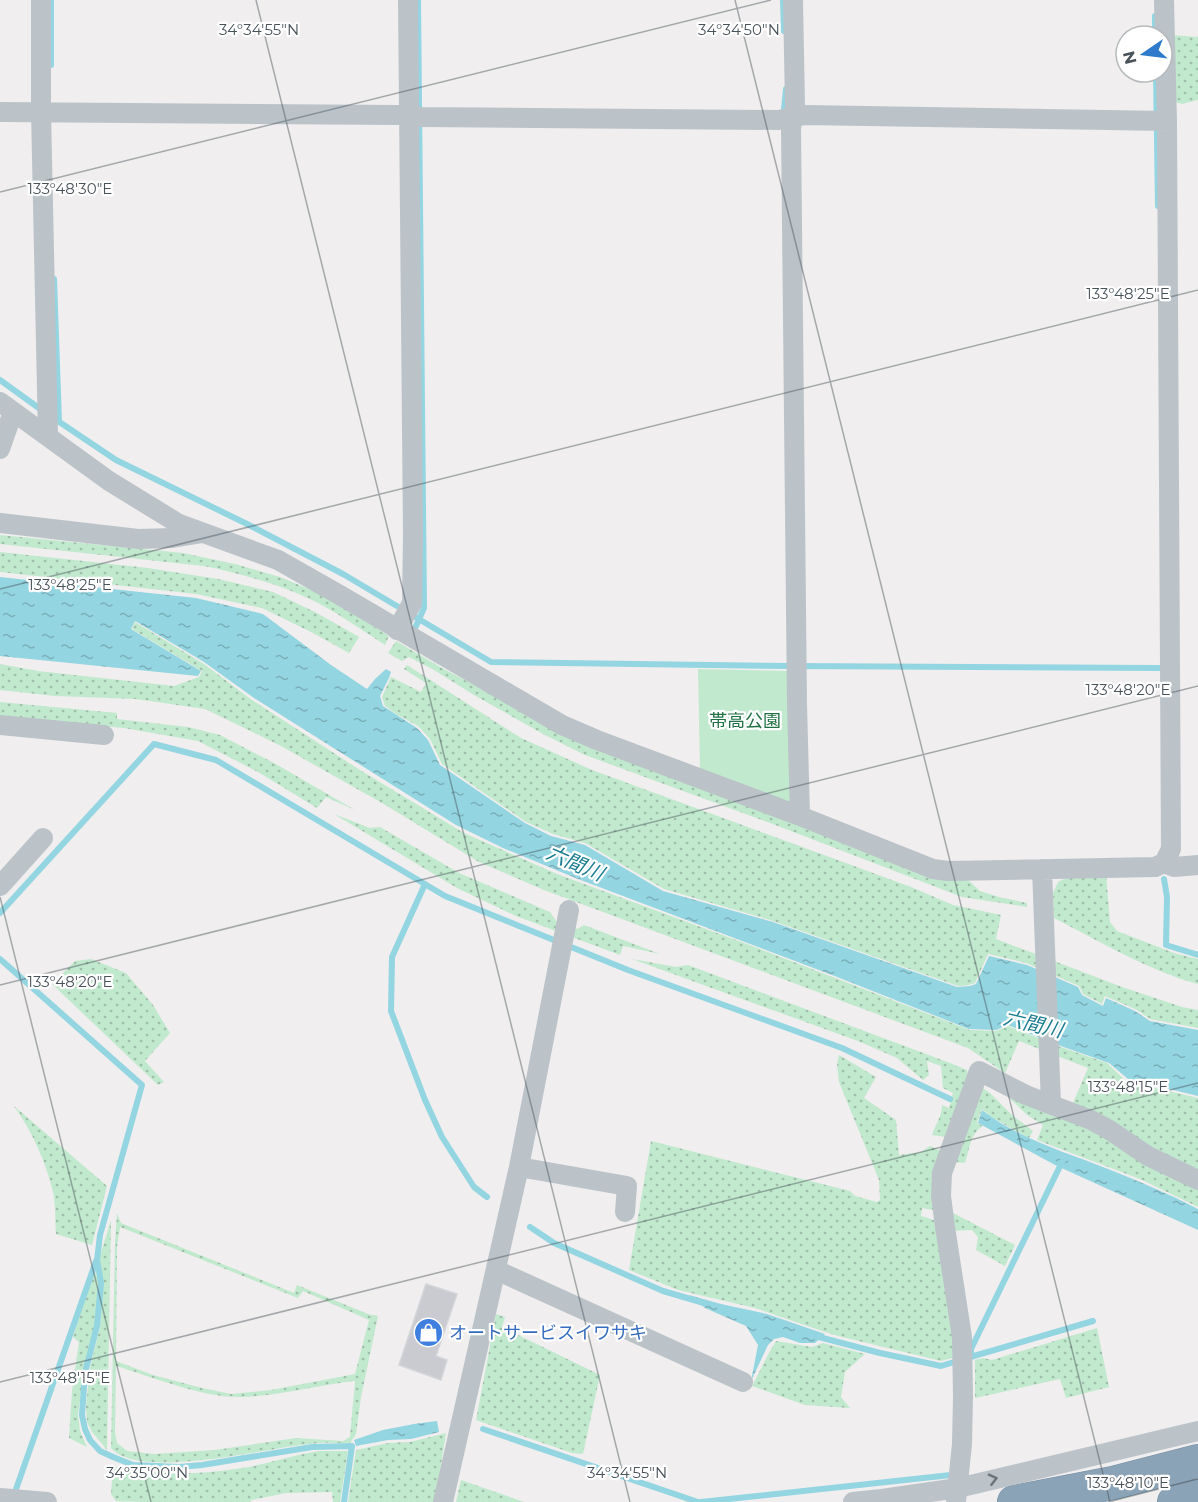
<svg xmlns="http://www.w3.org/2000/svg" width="1198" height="1502" viewBox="0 0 1198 1502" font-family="Montserrat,'Noto Sans JP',sans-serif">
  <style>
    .grass { fill: url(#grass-dots); fill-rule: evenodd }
    .park { fill: #c1e9ce }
    .water { fill: url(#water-ripples) }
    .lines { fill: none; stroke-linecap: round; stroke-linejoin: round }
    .stream { stroke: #93d5e1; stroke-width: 6 }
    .building { fill: #c9cbd0; stroke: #d3d5d9; stroke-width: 1.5 }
    .highway-casing { stroke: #778ea3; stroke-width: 34 }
    .street { stroke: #bbc3c9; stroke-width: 20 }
    .highway { stroke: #8ba3b7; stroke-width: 33 }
    .oneway { stroke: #6a747b }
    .ticks { fill: none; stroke: #485259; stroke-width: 1.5; stroke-opacity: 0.45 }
    .labels { text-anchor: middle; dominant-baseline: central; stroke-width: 4.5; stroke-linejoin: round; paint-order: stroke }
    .park-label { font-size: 18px; fill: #227145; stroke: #fff }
    .shop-label { font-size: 18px; fill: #366cbe; stroke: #fff; text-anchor: start }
    .water-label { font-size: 20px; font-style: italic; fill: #1c7e90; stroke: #fff }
    .ticks-label { font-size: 15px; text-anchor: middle; fill: #485259; stroke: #fff; stroke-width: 4.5; stroke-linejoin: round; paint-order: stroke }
  </style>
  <defs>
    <pattern id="grass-dots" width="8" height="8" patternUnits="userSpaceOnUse" patternTransform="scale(1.5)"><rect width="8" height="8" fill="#c1e9ce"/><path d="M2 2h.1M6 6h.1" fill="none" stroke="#9fbfaa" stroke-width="1.8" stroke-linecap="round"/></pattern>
    <pattern id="water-ripples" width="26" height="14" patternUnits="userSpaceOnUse" patternTransform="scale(1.5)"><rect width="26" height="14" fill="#93d5e1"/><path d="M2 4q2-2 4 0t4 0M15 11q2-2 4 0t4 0" fill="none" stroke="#7aafb9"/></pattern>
  </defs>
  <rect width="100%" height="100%" fill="#f0eeee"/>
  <path class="grass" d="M1173,35L1198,37V100L1182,104L1175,102Z
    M0,535L183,553L235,564L280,577L321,594L345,608L389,636L385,645C362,630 338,613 314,601C279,584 242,574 204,566L0,544Z
    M0,552L148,568L218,579L273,592L315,612L359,637L349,653L313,633L262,608L196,594L0,572Z
    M135,622L204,664L252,700L360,770L464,833L557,874L747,944L970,1030L996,1031L1008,1026L1061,1047L1107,1063L1126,1081L1198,1098V1172L1072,1105L1088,1068L1019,1041L1005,1073L968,1048L544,890L479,862L382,803L281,746L205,709L136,699L55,696L0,690V664L38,671L174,686L199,677L202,671L132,629Z
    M396,641L442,668L589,746L967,879L980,891L999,897L1027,903V907L962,897L778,826L585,755L543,734L474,695L434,670L409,657L402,661L388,653Z
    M407,665L521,738L592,770L911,887L953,905L1001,915L996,939L1122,987L1182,1007L1198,1010V1028L1150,1019L1137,1010L1105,996L1102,1004L1083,994L1079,986L1026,963L988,954L975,983L969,985L958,986L770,920L664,889L585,843L553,834L526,822L442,764L430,739L418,726L396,714L385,706L382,697L391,677L421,692L426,683L404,669Z
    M0,702L117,713V719L188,727L220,735L274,763L355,810L326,797L317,808L258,772L198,741L124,728L0,717Z
    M334,814L370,828L380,827L459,873L550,912L556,921L578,929L584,925L660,954L623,946L620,955L516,916L457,888Z
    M1106,874L1110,922L1117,931L1174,953L1198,959V984C1147,970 1101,942 1054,918L1053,893L1058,882L1066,878Z
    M91,959L126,973L153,1005L170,1033L145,1061L164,1082L158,1085L52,984L75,961Z
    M632,959L676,967L688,965L950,1063L967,1070L968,1076L946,1137L932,1135C936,1123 942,1116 942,1105L949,1108L953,1093L943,1088L941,1066L927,1061L929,1075L923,1080L897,1058L858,1041Z
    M839,1055L876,1077L864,1098L896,1120L899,1155L921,1152L930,1146L942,1151L933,1210L922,1208L921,1216L934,1220L953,1321L955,1357L941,1361L834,1335L755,1308L678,1290L629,1270L651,1141L850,1191L855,1196L877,1202L880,1200L879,1180L839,1082L837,1064Z
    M980,1086L990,1093L1012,1115L1033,1131L1029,1138L993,1118L982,1109L977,1123L983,1126C969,1135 970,1149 965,1163L953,1162Z
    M997,1086L1066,1117L1198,1186V1207L1140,1179L1037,1140L1043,1125L1027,1115Z
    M14,1106L107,1186L92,1245L56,1234C55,1221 56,1206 53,1192C46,1162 32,1131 14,1106Z
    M951,1212L1015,1245L1005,1266L976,1250L978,1237L972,1230L953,1231Z
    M117,1213L121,1223L294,1293L297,1285L368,1314L378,1316L361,1397L356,1434L350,1443C336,1443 322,1442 309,1444C267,1448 139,1481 111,1448L115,1242ZM120,1227L298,1298L303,1291L369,1320L355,1374L271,1390L231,1394L202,1388L153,1375L116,1361L117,1247ZM116,1366C153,1377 203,1398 241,1397C280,1396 317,1385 355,1381L350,1437L343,1441L296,1438L215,1450L154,1454L127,1451L117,1443L115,1433Z
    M111,1220L107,1450L92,1432L87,1422L86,1406L90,1368L100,1327L103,1282L99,1259Z
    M94,1269L99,1283L95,1324L84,1370L78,1415L80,1431L87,1447L69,1438L72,1391L79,1342L73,1337Z
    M496,1314L505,1317L502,1327L600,1375L583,1454L572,1453L476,1420Z
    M1097,1328L1109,1387L1066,1398L1060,1379L975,1398V1360L983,1358L992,1360Z
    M776,1341L812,1347L823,1343L865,1354L845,1372L841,1397L850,1408L805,1405L752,1386L770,1351Z
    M446,1433L435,1502H348L356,1450L388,1443L410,1442Z
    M319,1451H348L340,1502H333L332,1492L286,1493L251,1500V1502H142L116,1501L111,1494L113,1466C155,1476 200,1475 242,1468C268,1464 293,1455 319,1451Z
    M461,1480L524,1502H456Z"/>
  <path class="park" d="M698,669L790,671L792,803L700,771Z"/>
  <path class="water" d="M0,577L196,598L263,614L331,665L367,689L375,679L386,669L391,672L389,678L380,696L383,706L417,728L428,740L440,765L525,823L551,836L585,845L663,891L773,922L957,987L970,986L976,984L989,956L1027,965L1078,987L1082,995L1103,1006L1106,998L1135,1011L1150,1021L1198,1030V1096L1128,1079L1109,1063L1058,1045L1008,1025L996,1030L969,1029L832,975L578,879L503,848L456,825L254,698L204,662L135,621L131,629L201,671L198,676L0,656Z
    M982,1110C1019,1139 1065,1152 1108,1169C1139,1181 1169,1194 1198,1209V1230L1055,1165L978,1123Z
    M689,1295L721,1304L767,1314L825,1334L815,1343H800L783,1337L774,1339L768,1345L751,1381L758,1345L746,1326L705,1308Z
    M437,1421L439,1432L411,1439L388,1440L356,1446L354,1440L383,1430L414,1424Z"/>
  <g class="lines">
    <path class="stream" d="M783,0L784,31
      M1155,16V36
      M51,65V0
      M1156,72L1158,206
      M784,109L786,89
      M54,279L59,422
      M0,380L43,411
      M52,417L116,460L245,523L343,574L491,662L790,666L1161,668
      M416,626L424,608L418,0
      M1164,879L1167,897L1166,945L1198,955
      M425,884L392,957L391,1011L425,1100L442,1137L474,1187L487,1197
      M0,913L154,744L216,760L445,896L628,970L842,1048L950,1099
      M0,959L142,1085L100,1235L97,1260L101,1283L97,1326L85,1373L82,1415L85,1429L90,1440L100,1451L113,1457L133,1465L179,1467L202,1465L312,1447L352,1446L344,1502
      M530,1227L554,1243L663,1291L704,1303
      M815,1336L880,1353L941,1366L954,1362
      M971,1353V1349L1063,1160
      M967,1358L1093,1321
      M483,1429L698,1502
      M15,1492L96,1261
      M701,1502L951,1475"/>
  </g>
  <path class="building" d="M426,1284L457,1294L436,1356L447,1360L441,1380L399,1365Z"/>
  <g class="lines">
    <defs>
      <path id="highway" d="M1014,1502L1113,1483L1198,1461
        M1174,1502L1198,1496"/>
    </defs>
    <use href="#highway" class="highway-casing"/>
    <path class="street" d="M41,0V112L48,436
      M793,0L795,106L791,128L797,704L800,816
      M0,112L399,115L422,117L778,120L805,115L1167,121
      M0,402L109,481L179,524L278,560L338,594L562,725L597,740L800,816L933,869L948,871L1155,867L1164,863L1171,849L1167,121L1164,0
      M0,449L13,412
      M0,523L138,539L172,538L203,533
      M397,630L412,603L413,534L408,0
      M0,725L104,735
      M1164,863L1174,867L1198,865
      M1042,869L1051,1104
      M0,886L43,838
      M519,1167L627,1186L625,1212
      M496,1270L743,1382
      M0,1498L47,1502
      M443,1502L519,1167L569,910
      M853,1502L882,1499L958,1488L1198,1431
      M956,1502L962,1444L963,1397L962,1337L945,1227L941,1196L942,1173L979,1071L1026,1095L1091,1120L1108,1129L1148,1156L1198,1180"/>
    <use href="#highway" class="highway"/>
  </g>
  <defs><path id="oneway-chevron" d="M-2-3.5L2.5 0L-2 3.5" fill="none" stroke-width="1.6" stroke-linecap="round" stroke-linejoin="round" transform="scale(1.5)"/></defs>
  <use class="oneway" href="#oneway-chevron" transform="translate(993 1479) rotate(-14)"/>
  <path class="ticks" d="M256,0L630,1502M735,0L1110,1502M0,192L771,0M0,589L1198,290M0,897L151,1502M0,985L1198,686M0,1382L1198,1083M1108,1502L1198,1479"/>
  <defs>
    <symbol id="shop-disc" viewBox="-11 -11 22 22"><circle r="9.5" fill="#3f7fe0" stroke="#fff"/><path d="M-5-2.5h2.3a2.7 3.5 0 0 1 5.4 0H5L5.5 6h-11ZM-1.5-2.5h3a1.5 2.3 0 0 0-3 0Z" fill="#fff"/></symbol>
  </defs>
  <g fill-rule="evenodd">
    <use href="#shop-disc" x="412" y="1316" width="33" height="33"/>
  </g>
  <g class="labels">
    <g class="park-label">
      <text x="745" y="721">帯高公園</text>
    </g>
    <g class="shop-label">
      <text x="449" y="1333">オートサービスイワサキ</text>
    </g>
    <g class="water-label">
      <text transform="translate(575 863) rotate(23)">六間川</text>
      <text transform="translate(1033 1024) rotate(13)">六間川</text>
    </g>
  </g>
  <g class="ticks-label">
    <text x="259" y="35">34°34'55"N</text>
    <text x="739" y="35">34°34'50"N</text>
    <text x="70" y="194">133°48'30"E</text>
    <text x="1128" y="299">133°48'25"E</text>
    <text x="70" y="590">133°48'25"E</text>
    <text x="1128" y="695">133°48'20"E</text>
    <text x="70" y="987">133°48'20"E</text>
    <text x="1128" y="1092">133°48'15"E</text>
    <text x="70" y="1383">133°48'15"E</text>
    <text x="147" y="1478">34°35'00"N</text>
    <text x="627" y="1478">34°34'55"N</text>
    <text x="1128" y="1488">133°48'10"E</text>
  </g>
  <g transform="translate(1144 54) rotate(256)"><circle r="28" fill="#ffffff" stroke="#b6babd" stroke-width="1.5"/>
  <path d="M0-4.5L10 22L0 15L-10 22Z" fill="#2f7aca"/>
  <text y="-9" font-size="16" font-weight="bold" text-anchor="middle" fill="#485259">N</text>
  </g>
</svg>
